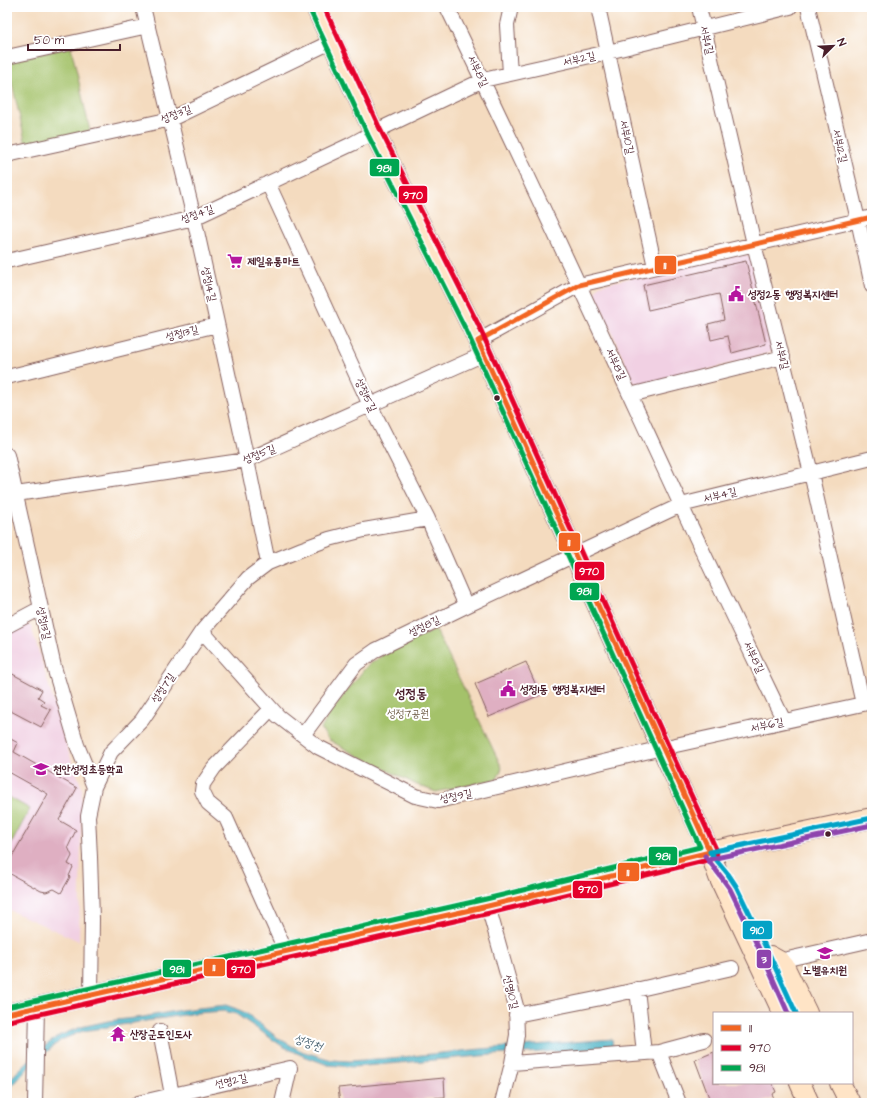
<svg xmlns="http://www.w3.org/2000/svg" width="879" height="1110" viewBox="0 0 879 1110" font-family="'Architects Daughter','Poor Story',sans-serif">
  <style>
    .built { fill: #f1d0e3 }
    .green { fill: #a4c26a; stroke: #77704a }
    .water { fill: #46b1c4; stroke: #486878 }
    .building { fill: #dfafc2 }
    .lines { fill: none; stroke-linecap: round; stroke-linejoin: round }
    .street-casing { stroke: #86615f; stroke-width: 16 }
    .secondary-casing { stroke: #86615f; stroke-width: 22 }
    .street { stroke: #fff; stroke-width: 14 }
    .secondary { stroke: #ffe4c6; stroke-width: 20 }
    .bus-1-casing { stroke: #fff; stroke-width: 8 }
    .bus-2-casing { stroke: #fff; stroke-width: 8 }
    .bus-3-casing { stroke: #fff; stroke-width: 8 }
    .bus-4-casing { stroke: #fff; stroke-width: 8 }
    .bus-5-casing { stroke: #fff; stroke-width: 8 }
    .bus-1 { stroke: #f26522; stroke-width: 5 }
    .bus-2 { stroke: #e4002b; stroke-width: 5 }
    .bus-3 { stroke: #00a651; stroke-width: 5 }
    .bus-4 { stroke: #04a2c6; stroke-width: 5 }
    .bus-5 { stroke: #8e44ad; stroke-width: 5 }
    .bus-dot { fill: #4a1f2b; stroke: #fff; stroke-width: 1.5 }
    .labels { text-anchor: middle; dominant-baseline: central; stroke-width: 4; stroke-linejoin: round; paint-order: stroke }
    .street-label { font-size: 11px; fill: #4a1f2b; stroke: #fff }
    .poi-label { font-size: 11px; font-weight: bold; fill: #4a1f2b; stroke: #fff; text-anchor: start }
    .park-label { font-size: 11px; fill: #6a5841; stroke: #fff }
    .water-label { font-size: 12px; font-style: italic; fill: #486170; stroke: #fff }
    .quarter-label { font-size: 13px; font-weight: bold; fill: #4a1f2b; stroke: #fff }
    .line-badge { stroke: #fff; stroke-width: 1.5 }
    .badge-label { font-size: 11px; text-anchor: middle; font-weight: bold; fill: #fff }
  </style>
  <rect width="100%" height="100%" fill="#fff"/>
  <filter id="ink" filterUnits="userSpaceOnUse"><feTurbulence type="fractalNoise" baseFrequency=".025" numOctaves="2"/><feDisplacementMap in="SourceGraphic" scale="8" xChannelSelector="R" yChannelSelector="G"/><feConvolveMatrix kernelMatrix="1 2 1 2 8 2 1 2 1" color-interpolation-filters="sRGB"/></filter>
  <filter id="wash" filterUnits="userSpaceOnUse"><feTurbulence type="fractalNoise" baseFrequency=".012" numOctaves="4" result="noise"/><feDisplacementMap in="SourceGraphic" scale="16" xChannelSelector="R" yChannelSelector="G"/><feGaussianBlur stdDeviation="0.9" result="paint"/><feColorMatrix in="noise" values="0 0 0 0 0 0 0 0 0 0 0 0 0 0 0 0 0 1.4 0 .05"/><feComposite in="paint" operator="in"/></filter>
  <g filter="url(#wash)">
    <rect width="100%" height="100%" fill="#f4dbbf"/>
    <path class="built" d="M743,253L752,258L774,347L769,353L645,387L633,382L595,292L599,285Z
      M25,624L31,626L68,750L82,788L79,941L7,909V633Z"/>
    <path class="green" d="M71,47L90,131L26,145L7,61Z
      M436,630L502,768L497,779L436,792L417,785L347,750L329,740L321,729L330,713L366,667L390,650Z
      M7,796L30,809L7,852Z"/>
    <path class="water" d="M226,1005L237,1009L246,1013L278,1038L301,1051L332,1060L350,1061L402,1057L481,1049L612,1039L613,1048L491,1055L353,1067L328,1065L301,1055L282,1046L236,1014L224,1011L196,1013L83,1031L61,1040L30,1066L7,1092V1082L40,1049L61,1035L81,1027L108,1021L143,1017L181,1010Z"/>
    <g id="blocks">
      <path class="building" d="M746,261L766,344L732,353L728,336L711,340L708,324L724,320L719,294L648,310L643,285L713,269V268Z
        M526,662L540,695L489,717L475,684Z
        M7,671L42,690L38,697L44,701L41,705L51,710L41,727L7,709Z
        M7,737L18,743L14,752L77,788L59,820L76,830L68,847L72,856L68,864L73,867L69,876L70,877L61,893L54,889L46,892L41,891L7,872V865L48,794L7,771Z
        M714,1052V1083H772L776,1092L772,1094L774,1098L761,1103H711L695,1060Z
        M444,1078L445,1097L373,1103H340L338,1088Z"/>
    </g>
  </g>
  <g filter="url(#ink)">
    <use href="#blocks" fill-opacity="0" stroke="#86615f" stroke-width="1"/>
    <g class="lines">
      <defs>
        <path id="street" d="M143,7L194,218L247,460L268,563
          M447,7C527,171 603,337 680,503C714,576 749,648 784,721
          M598,7L655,267
          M699,7L754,244L811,473L863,704
          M808,7L858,220L872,286
          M7,57L148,26
          M510,74L507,25L511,7
          M7,155L171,119L333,41
          M268,183L370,405L428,519L466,606
          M7,261L194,218L352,144L374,132L483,80L608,52L790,7
          M478,341L579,285L872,217
          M7,377L217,325
          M630,395L783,357
          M7,455L54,667L77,745L94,787
          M16,494L247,460L484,354
          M7,626L41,608
          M202,631L278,716L318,747L415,796L438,801L662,748L872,702
          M271,709L214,768L203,784L202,791L208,803L226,818L286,952
          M303,735L356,664L376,650L466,606L681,505L872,458
          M488,906L516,1006L517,1035L512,1063L502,1103
          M779,961L872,940
          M637,989L644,1053
          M91,995L92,919L90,857L88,816L94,787L111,752L142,720L202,631L248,578L268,563L302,549L329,539L364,530L428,519
          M516,1015L596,999L732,968
          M160,1031L172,1095L170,1103
          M659,1052L679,1103
          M512,1063L659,1052L704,1040
          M35,1103L37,1007
          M138,1103L290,1068L282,1103"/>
        <path id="secondary" d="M316,7L374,132L472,327L662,748L710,852L719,877L783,1013
          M770,956L779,961L784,966L807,1013
          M7,1014L488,906L710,852L872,818
          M800,1083L809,1103
          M840,1083L850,1103"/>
      </defs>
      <use href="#street" class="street-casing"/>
      <use href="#secondary" class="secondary-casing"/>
      <use href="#street" class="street"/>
      <use href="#secondary" class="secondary"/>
      <defs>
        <path id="bus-1" d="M7,1014L488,906L710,852L478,341L579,285L872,217"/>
        <path id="bus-2" d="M9,1021L490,913L712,859C716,857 718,854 716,849L668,745L478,324L380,129L324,7"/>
        <path id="bus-3" d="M7,1007L486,899L700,847L466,330L368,135L310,10"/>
        <path id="bus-4" d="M710,852L728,874L736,886L770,956L796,1013
          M710,852L872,818"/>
        <path id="bus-5" d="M705,856L722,878L730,889L764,959L788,1013
          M711,859L872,825"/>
      </defs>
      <use href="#bus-1" class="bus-1-casing"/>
      <use href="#bus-2" class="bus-2-casing"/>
      <use href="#bus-3" class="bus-3-casing"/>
      <use href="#bus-4" class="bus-4-casing"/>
      <use href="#bus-5" class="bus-5-casing"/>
      <use href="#bus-1" class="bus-1"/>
      <use href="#bus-2" class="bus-2"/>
      <use href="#bus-3" class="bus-3"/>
      <use href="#bus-4" class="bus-4"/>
      <use href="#bus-5" class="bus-5"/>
    </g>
  </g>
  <defs>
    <symbol id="supermarket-bare" viewBox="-9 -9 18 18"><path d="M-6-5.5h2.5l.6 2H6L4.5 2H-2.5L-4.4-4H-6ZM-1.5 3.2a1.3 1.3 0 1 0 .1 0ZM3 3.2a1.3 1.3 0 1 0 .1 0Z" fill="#b5179e" stroke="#fff" stroke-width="2.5" paint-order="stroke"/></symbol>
    <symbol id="civic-bare" viewBox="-9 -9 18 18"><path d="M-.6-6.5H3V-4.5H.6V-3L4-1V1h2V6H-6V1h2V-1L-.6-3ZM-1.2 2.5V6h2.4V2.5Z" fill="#b5179e" stroke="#fff" stroke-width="2.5" paint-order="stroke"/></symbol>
    <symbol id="school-bare" viewBox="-9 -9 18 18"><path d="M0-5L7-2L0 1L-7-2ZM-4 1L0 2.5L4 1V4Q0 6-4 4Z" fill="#b5179e" stroke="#fff" stroke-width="2.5" paint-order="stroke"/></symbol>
    <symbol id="temple-bare" viewBox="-9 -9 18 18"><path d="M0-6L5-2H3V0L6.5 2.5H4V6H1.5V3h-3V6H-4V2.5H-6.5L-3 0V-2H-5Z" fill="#b5179e" stroke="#fff" stroke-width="2.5" paint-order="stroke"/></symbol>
  </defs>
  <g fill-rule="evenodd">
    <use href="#supermarket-bare" x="224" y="250" width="22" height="22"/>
    <use href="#civic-bare" x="725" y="283" width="22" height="22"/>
    <use href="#civic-bare" x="497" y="678" width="22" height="22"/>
    <use href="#school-bare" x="30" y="758" width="22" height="22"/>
    <use href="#school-bare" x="814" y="942" width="22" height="22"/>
    <use href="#temple-bare" x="107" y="1023" width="22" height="22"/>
  </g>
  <g class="bus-dot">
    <circle cx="497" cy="398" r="3.5"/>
    <circle cx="828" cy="834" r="3.5"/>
  </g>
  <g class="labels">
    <g class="street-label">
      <text transform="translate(707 40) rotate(77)">서부11길</text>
      <text transform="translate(579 59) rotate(-13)">서부2길</text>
      <text transform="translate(478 71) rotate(64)">서부8길</text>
      <text transform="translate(176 114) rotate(-21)">성정3길</text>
      <text transform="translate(627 137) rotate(78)">서부10길</text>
      <text transform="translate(840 146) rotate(77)">서부12길</text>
      <text transform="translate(197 214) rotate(-20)">성정4길</text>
      <text transform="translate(209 284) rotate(78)">성정14길</text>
      <text transform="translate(182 333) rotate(-14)">성정13길</text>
      <text transform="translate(782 355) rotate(76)">서부11길</text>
      <text transform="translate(616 364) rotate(65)">서부8길</text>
      <text transform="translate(366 395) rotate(65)">성정15길</text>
      <text transform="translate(259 454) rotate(-21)">성정5길</text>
      <text transform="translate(720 495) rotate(-14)">서부4길</text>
      <text transform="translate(44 623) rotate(78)">성정13길</text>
      <text transform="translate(424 626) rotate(-26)">성정8길</text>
      <text transform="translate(754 657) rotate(64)">서부8길</text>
      <text transform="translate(163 688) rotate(-56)">성정7길</text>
      <text transform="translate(767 725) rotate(-12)">서부6길</text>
      <text transform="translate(456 796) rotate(-11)">성정9길</text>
      <text transform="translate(511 992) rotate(77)">선영10길</text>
      <text transform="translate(231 1081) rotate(-13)">선영2길</text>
    </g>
    <g class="poi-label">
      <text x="247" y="261">제일유통마트</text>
      <text x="748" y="294">성정2동 행정복지센터</text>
      <text x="520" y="689">성정1동 행정복지센터</text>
      <text x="53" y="769">천안성정초등학교</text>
      <text x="825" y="970" text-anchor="middle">노벨유치원</text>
      <text x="130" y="1034">산장군도인도사</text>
    </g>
    <g class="park-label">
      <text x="408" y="713">성정7공원</text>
    </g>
    <g class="water-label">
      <text transform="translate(308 1043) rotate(19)">성정천</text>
    </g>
    <g class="quarter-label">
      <text x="411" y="694">성정동</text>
    </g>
  </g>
  <g class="line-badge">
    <rect x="369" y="158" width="31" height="19" rx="4" fill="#00a651"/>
    <rect x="398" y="185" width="30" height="19" rx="4" fill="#e4002b"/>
    <rect x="654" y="255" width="23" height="20" rx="4" fill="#f26522"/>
    <rect x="558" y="532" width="23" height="20" rx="4" fill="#f26522"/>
    <rect x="574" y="561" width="31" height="20" rx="4" fill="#e4002b"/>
    <rect x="569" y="582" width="31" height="19" rx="4" fill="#00a651"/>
    <rect x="648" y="846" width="30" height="20" rx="4" fill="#00a651"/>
    <rect x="617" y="862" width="23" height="20" rx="4" fill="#f26522"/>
    <rect x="572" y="880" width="31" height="19" rx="4" fill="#e4002b"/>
    <rect x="742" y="920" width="31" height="20" rx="4" fill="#04a2c6"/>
    <rect x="756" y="949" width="16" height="20" rx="4" fill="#8e44ad"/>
    <rect x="203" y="958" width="23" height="19" rx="4" fill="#f26522"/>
    <rect x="162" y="959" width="30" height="19" rx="4" fill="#00a651"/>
    <rect x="226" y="959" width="30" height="20" rx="4" fill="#e4002b"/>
  </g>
  <g class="badge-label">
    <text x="384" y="172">981</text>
    <text x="413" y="199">970</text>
    <text x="665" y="269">11</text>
    <text x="569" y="546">11</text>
    <text x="589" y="575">970</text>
    <text x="584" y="595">981</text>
    <text x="663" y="860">981</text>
    <text x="628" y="876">11</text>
    <text x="588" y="893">970</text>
    <text x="757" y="934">910</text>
    <text x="764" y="963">3</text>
    <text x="214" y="971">11</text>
    <text x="177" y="973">981</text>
    <text x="241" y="973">970</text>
  </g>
  <rect width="879" height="1110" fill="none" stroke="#fff" stroke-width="24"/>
  <rect x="713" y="1012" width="140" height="72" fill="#ffffff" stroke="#b7a5aa"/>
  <rect x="721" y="1025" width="20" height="6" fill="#f26522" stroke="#b7a5aa"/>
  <text x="749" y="1032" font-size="12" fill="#4a1f2b">11</text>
  <rect x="721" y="1045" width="20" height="6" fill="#e4002b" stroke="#b7a5aa"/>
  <text x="749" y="1052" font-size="12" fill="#4a1f2b">970</text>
  <rect x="721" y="1065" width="20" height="6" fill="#00a651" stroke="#b7a5aa"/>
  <text x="749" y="1072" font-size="12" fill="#4a1f2b">981</text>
  <g transform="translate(833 46) rotate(66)" stroke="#ffffff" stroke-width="3" paint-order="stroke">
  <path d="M0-3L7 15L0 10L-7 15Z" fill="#4a1f2b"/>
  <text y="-6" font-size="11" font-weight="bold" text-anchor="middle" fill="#4a1f2b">N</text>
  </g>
  <path d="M28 44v6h92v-6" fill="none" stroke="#4a1f2b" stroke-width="2"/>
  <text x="34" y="44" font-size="12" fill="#4a1f2b" stroke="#ffffff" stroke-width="3" paint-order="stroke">50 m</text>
</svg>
